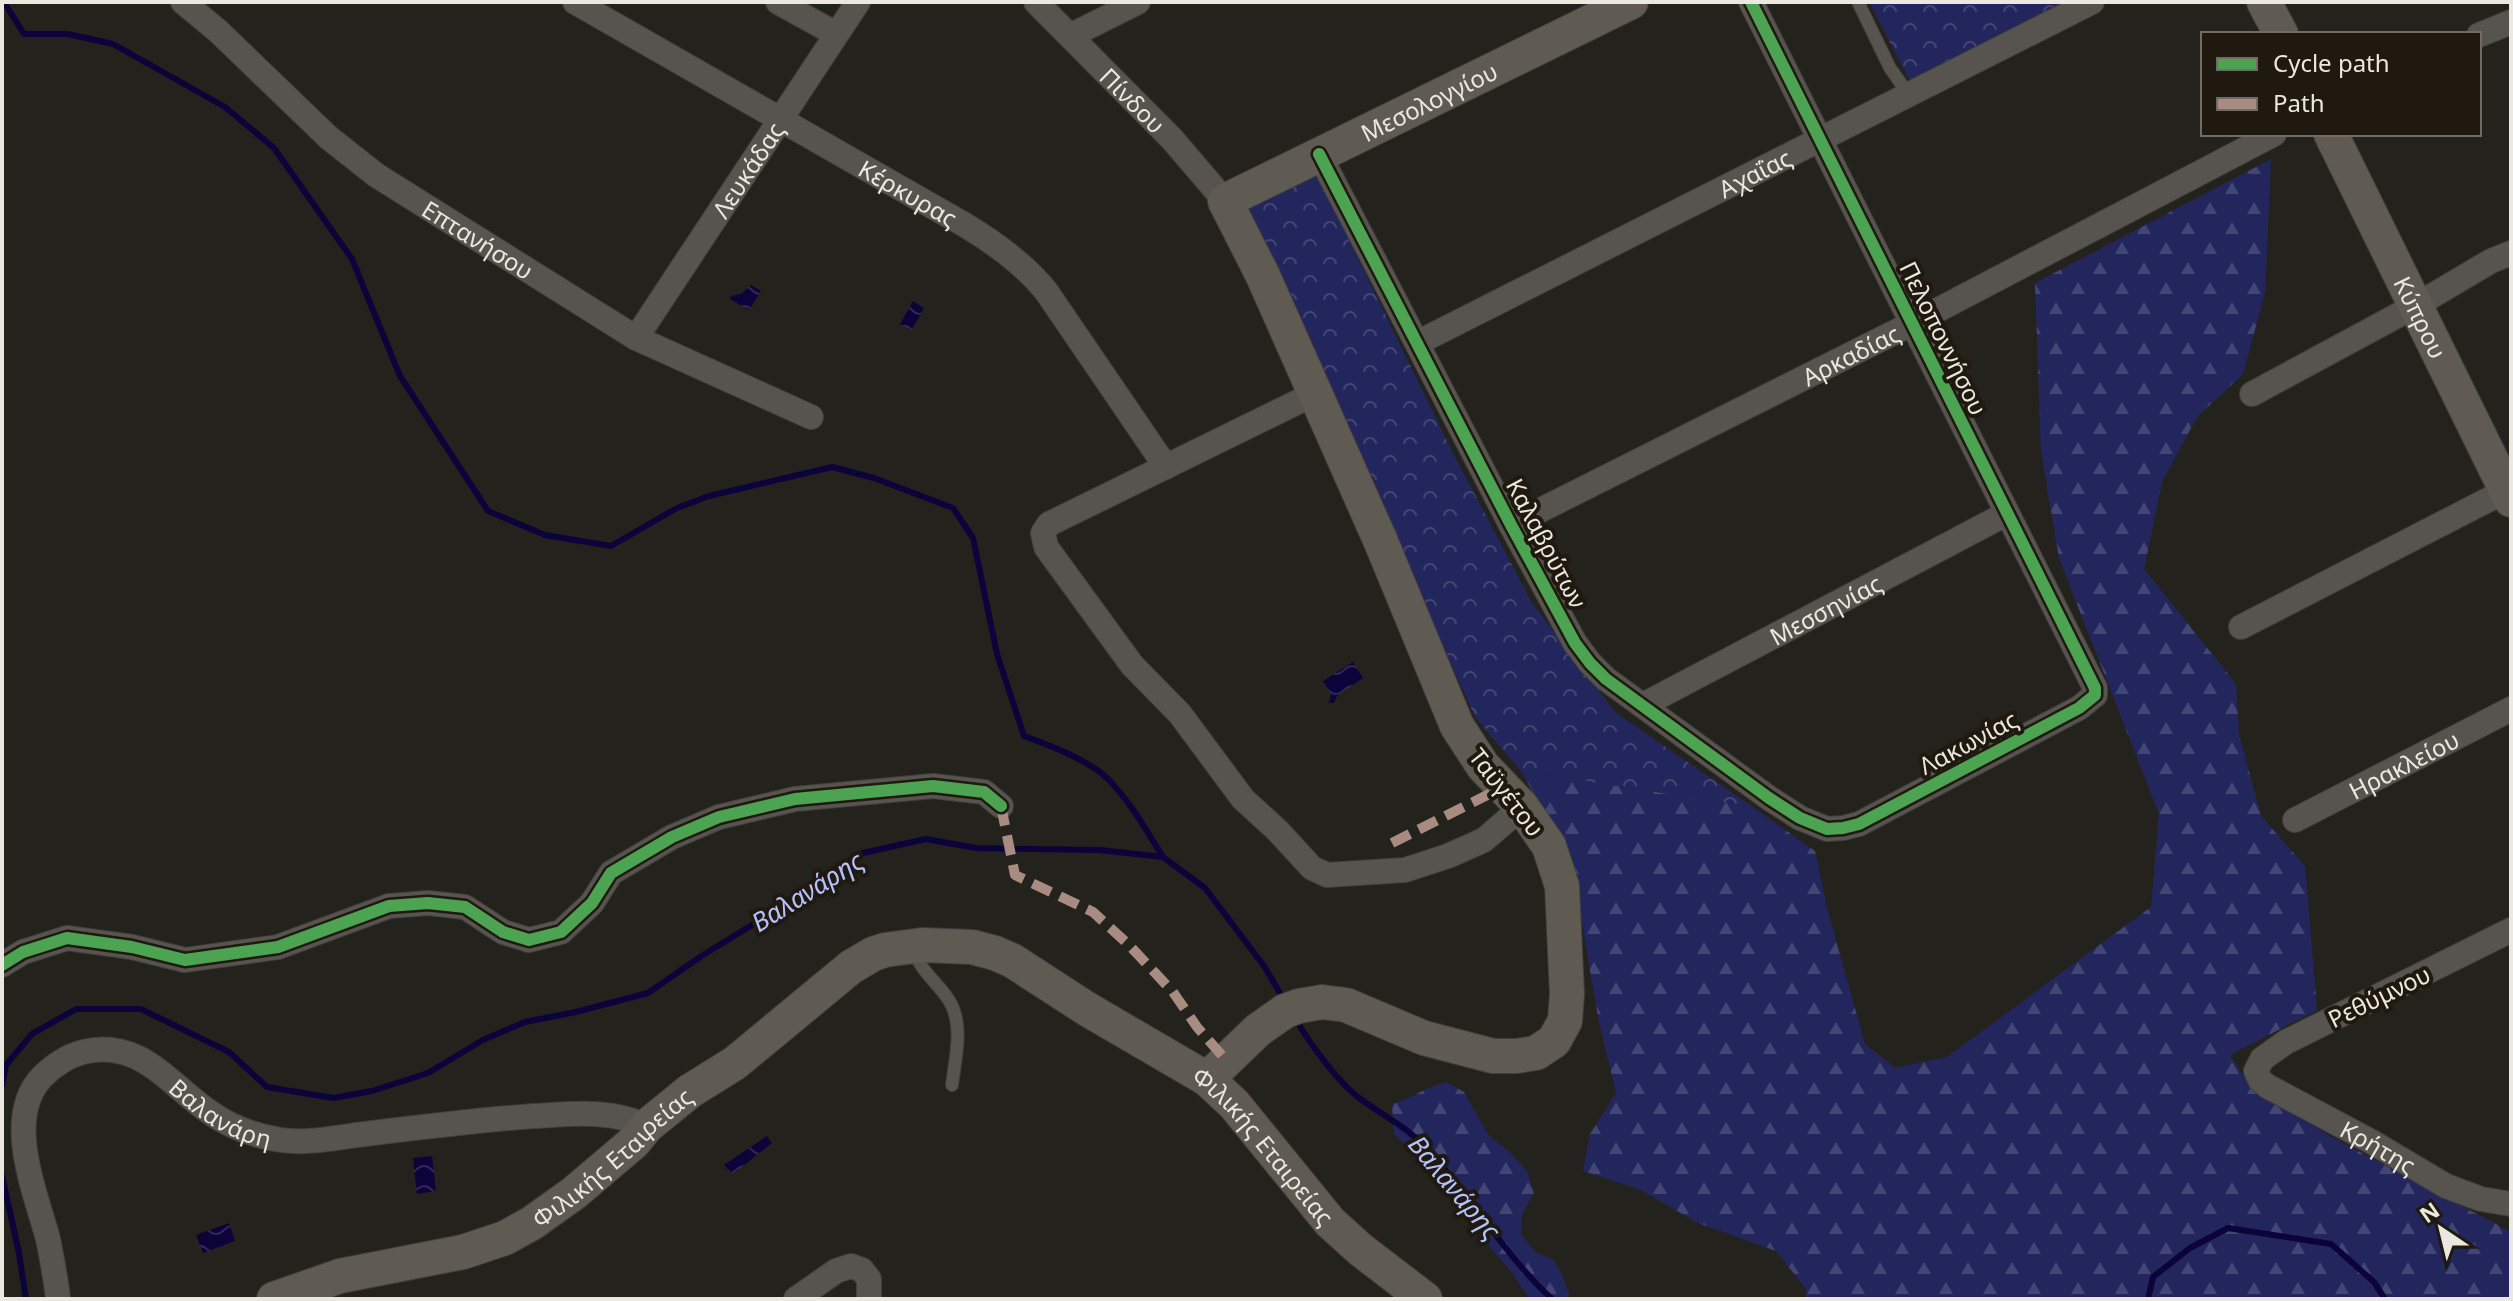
<svg xmlns="http://www.w3.org/2000/svg" width="2513" height="1301" viewBox="0 0 2513 1301" font-family="'Noto Sans',sans-serif">
  <style>
    .forest { fill: url(#forest-firs) }
    .park { fill: url(#park-crowns) }
    .water { fill: url(#water-waves) }
    .lines { fill: none; stroke-linecap: round; stroke-linejoin: round }
    .stream { stroke: #0b033a; stroke-width: 6 }
    .lane-casing { stroke: #413f3a; stroke-width: 14 }
    .street-casing { stroke: #413f3a; stroke-width: 26 }
    .secondary-casing { stroke: #413f3a; stroke-width: 36 }
    .lane { stroke: #575450; stroke-width: 12 }
    .street { stroke: #575450; stroke-width: 24 }
    .secondary { stroke: #5f5b53; stroke-width: 34 }
    .quiet { stroke: #a88b81; stroke-width: 10; stroke-dasharray: 20 10; stroke-linecap: butt }
    .cycleway-casing { stroke: #1f190f; stroke-width: 17 }
    .cycleway { stroke: #4ca352; stroke-width: 12 }
    .labels { text-anchor: middle; dominant-baseline: central; stroke-width: 8; stroke-linejoin: round; paint-order: stroke }
    .street-label { font-size: 24px; fill: #ebe8e0; stroke: #1f190f }
    .water-label { font-size: 26px; font-style: italic; fill: #b4c1fc; stroke: #1f190f }
  </style>
  <defs>
    <pattern id="forest-firs" width="22" height="20" patternUnits="userSpaceOnUse" patternTransform="scale(2)"><rect width="22" height="20" fill="#23265d"/><path d="M5 1l3.5 6h-7zM16 11l3.5 6h-7z" fill="#434674"/></pattern>
    <pattern id="park-crowns" width="20" height="18" patternUnits="userSpaceOnUse" patternTransform="scale(2)"><rect width="20" height="18" fill="#23265d"/><path d="M2 6a3 3 0 1 1 6 0M12 15a3 3 0 1 1 6 0" fill="none" stroke="#434674"/></pattern>
    <pattern id="water-waves" width="16" height="10" patternUnits="userSpaceOnUse" patternTransform="scale(2)"><rect width="16" height="10" fill="#0b033a"/><path d="M0 5q4-4 8 0t8 0" fill="none" stroke="#2f2856"/></pattern>
  </defs>
  <rect width="100%" height="100%" fill="#24221c"/>
  <path class="forest" d="M2271,159L2265,293L2243,374L2197,417L2162,482L2144,569L2236,684L2239,734L2261,816L2305,866L2317,1010L2230,1055L2248,1083L2328,1135L2511,1232V1299H1806V1289L1776,1251L1698,1223L1641,1190L1583,1171L1590,1134L1616,1093L1598,1017L1579,905L1556,833L1521,771L1753,807L1815,851L1828,912L1865,1044L1895,1068L1947,1057L2151,907L2159,814L2059,558L2041,451L2035,283Z
    M1446,1082L1464,1092L1489,1136L1509,1151L1527,1171L1534,1193L1522,1214L1521,1235L1537,1253L1552,1259L1561,1272L1569,1294L1566,1299H1530L1510,1270L1488,1245L1460,1198L1394,1134L1392,1104C1412,1099 1426,1086 1446,1082Z"/>
  <path class="park" d="M1869,2H2066L1910,81Z
    M1315,171L1454,455L1532,603L1615,712L1753,807L1521,771L1475,717L1246,208Z"/>
  <path class="water" d="M751,285L761,291L749,310L730,299L731,296L741,294Z
    M913,301L924,308L911,331L900,324Z
    M1353,662L1363,678L1337,696L1334,703H1329L1331,694L1323,681Z
    M767,1136L772,1143L733,1174L724,1165Z
    M432,1156L436,1191L417,1194L413,1158Z
    M229,1223L235,1241L203,1253L196,1235Z"/>
  <g class="lines">
    <path class="stream" d="M4,2L24,34H68L113,44L225,107L274,148L352,259L400,376L488,511L545,535L611,546L677,508L709,496L832,467L874,478L953,508L973,538L997,654L1024,736C1049,745 1089,760 1108,779C1130,801 1146,830 1163,857
      M1296,1020C1311,1045 1339,1084 1362,1100C1388,1119 1408,1127 1430,1152C1473,1199 1505,1256 1552,1299
      M2,1085L6,1065L32,1034L76,1009H141L229,1052L267,1087L333,1098L372,1091L428,1073L483,1040L525,1022L576,1012L648,993L703,955L765,917L827,874L863,853L926,839L976,848L1100,850L1163,857L1205,888L1264,966L1284,1000
      M2,1176L19,1253L26,1299
      M2148,1299L2153,1277L2190,1248L2228,1228L2331,1244L2374,1282L2385,1299"/>
    <defs>
      <path id="lane" d="M1858,2L1890,68L1909,95
        M914,949C919,971 939,983 950,1002C964,1026 955,1059 952,1085"/>
      <g id="street">
        <path id="s1" d="M183,2L218,31L328,137L376,175L636,338L811,417"/>
        <path id="s2" d="M575,2L965,225C995,243 1024,264 1046,291L1166,467"/>
        <path d="M778,2L836,34"/>
        <path id="s3" d="M1036,2L1172,139L1225,201"/>
        <path d="M2479,35L2511,22"/>
        <path d="M1070,36L1138,2"/>
        <path d="M1319,154L1511,525L1575,643L1590,663L1606,679L1769,798L1800,818L1827,829L1843,828L1859,824L2079,708L2095,695V688L1751,2"/>
        <path id="s4" d="M636,338L858,2"/>
        <path id="s5" d="M1417,343L2092,2"/>
        <path d="M1314,394L1049,524L1043,533L1046,547L1132,665L1180,714L1243,799L1278,831L1312,868L1327,875L1405,870L1448,856L1484,840L1522,807"/>
        <path d="M2252,394L2415,306L2491,261L2511,253"/>
        <path id="s6" d="M1511,525L1913,323L2274,134"/>
        <path d="M2241,627L2511,488"/>
        <path id="s7" d="M1643,705L2006,514"/>
        <path id="s8" d="M2295,820L2511,709"/>
        <path id="s9" d="M2511,930L2286,1042L2262,1059L2256,1071L2260,1080L2267,1086L2372,1142L2446,1186L2481,1199L2511,1204"/>
        <path d="M2,965L23,952L67,938L132,947L185,960L278,947L389,906L428,903L465,907L503,932L529,940L561,932L592,903L611,873L672,837L719,817L795,799L933,786L984,792L1001,806"/>
        <path id="s10" d="M58,1299C56,1279 52,1259 48,1239C36,1193 3,1118 42,1077C53,1066 68,1056 83,1052C139,1038 168,1083 208,1111C230,1127 254,1136 281,1140C308,1144 338,1137 365,1134C421,1127 477,1120 534,1116C573,1114 610,1109 647,1126"/>
        <path d="M796,1299L836,1271L851,1266L862,1270L869,1279V1299"/>
      </g>
      <g id="secondary">
        <path d="M2264,2L2281,34"/>
        <path id="s11" d="M2331,134L2511,500"/>
        <path id="s12" d="M1207,1079L1258,1030L1285,1011L1299,1006L1322,1002L1346,1005L1424,1038L1493,1056H1517L1536,1053L1554,1041L1565,1021L1567,994L1562,886L1549,846L1522,807L1483,766L1457,726L1381,542L1263,276L1225,201L1631,2"/>
        <path id="s13" d="M274,1299L340,1276L463,1252L505,1238L532,1223L574,1193L634,1142L647,1126L690,1091L735,1063L851,967L873,954L885,950L922,945L972,947L995,953L1013,961L1087,1009L1207,1079L1234,1104L1330,1222L1361,1250L1425,1299"/>
      </g>
    </defs>
    <use href="#lane" class="lane-casing"/>
    <use href="#street" class="street-casing"/>
    <use href="#secondary" class="secondary-casing"/>
    <use href="#lane" class="lane"/>
    <use href="#street" class="street"/>
    <use href="#secondary" class="secondary"/>
    <path class="quiet" d="M1001,806L1015,875L1093,912L1129,945L1173,992L1197,1027L1226,1060
      M1392,843L1501,788"/>
    <defs>
      <path id="cycleway" d="M1319,154L1511,525L1575,643L1590,663L1606,679L1769,798L1800,818L1827,829L1843,828L1859,824L2079,708L2095,695V688L1751,2
        M2,965L23,952L67,938L132,947L185,960L278,947L389,906L428,903L465,907L503,932L529,940L561,932L592,903L611,873L672,837L719,817L795,799L933,786L984,792L1001,806"/>
    </defs>
    <use href="#cycleway" class="cycleway-casing"/>
    <use href="#cycleway" class="cycleway"/>
  </g>
  <g class="labels">
    <g class="street-label">
      <text stroke="none"><textPath href="#s3" startOffset="138">Πίνδου</textPath></text>
      <text stroke="none"><textPath href="#s12" startOffset="1540">Μεσολογγίου</textPath></text>
      <text stroke="none"><textPath href="#s4" startOffset="202">Λευκάδας</textPath></text>
      <text stroke="none"><textPath href="#s5" startOffset="378">Αχαΐας</textPath></text>
      <text stroke="none"><textPath href="#s2" startOffset="384">Κέρκυρας</textPath></text>
      <text stroke="none"><textPath href="#s1" startOffset="380">Επτανήσου</textPath></text>
      <text stroke="none"><textPath href="#s11" startOffset="204">Κύπρου</textPath></text>
      <text transform="translate(1944 338) rotate(64)">Πελοποννήσου</text>
      <text stroke="none"><textPath href="#s6" startOffset="380">Αρκαδίας</textPath></text>
      <text transform="translate(1547 543) rotate(62)">Καλαβρύτων</text>
      <text stroke="none"><textPath href="#s7" startOffset="206">Μεσσηνίας</textPath></text>
      <text transform="translate(1968 742) rotate(-28)">Λακωνίας</text>
      <text stroke="none"><textPath href="#s8" startOffset="122">Ηρακλείου</textPath></text>
      <text transform="translate(1507 792) rotate(52)">Ταϋγέτου</text>
      <text transform="translate(2379 996) rotate(-26)">Ρεθύμνου</text>
      <text stroke="none"><textPath href="#s10" startOffset="436">Βαλανάρη</textPath></text>
      <text stroke="none"><textPath href="#s9" startOffset="440">Κρήτης</textPath></text>
      <text stroke="none"><textPath href="#s13" startOffset="1164">Φιλικής Εταιρείας</textPath></text>
      <text stroke="none"><textPath href="#s13" startOffset="374">Φιλικής Εταιρείας</textPath></text>
    </g>
    <g class="water-label">
      <text transform="translate(807 891) rotate(-32)">Βαλανάρης</text>
      <text transform="translate(1455 1187) rotate(50)">Βαλανάρης</text>
    </g>
  </g>
  <rect width="2513" height="1301" fill="none" stroke="#ebe8e0" stroke-width="8"/>
  <rect x="2201" y="32" width="280" height="104" fill="#1f190f" stroke="#716c63" stroke-width="2"/>
  <rect x="2217" y="58" width="40" height="12" fill="#4ca352" stroke="#716c63" stroke-width="2"/>
  <text x="2273" y="72" font-size="24" fill="#ebe8e0">Cycle path</text>
  <rect x="2217" y="98" width="40" height="12" fill="#a88b81" stroke="#716c63" stroke-width="2"/>
  <text x="2273" y="112" font-size="24" fill="#ebe8e0">Path</text>
  <g transform="translate(2441 1229) rotate(325)" stroke="#1f190f" stroke-width="6" paint-order="stroke">
  <path d="M0-6L14 30L0 20L-14 30Z" fill="#ebe8e0"/>
  <text y="-12" font-size="22" font-weight="bold" text-anchor="middle" fill="#ebe8e0">N</text>
  </g>
</svg>
